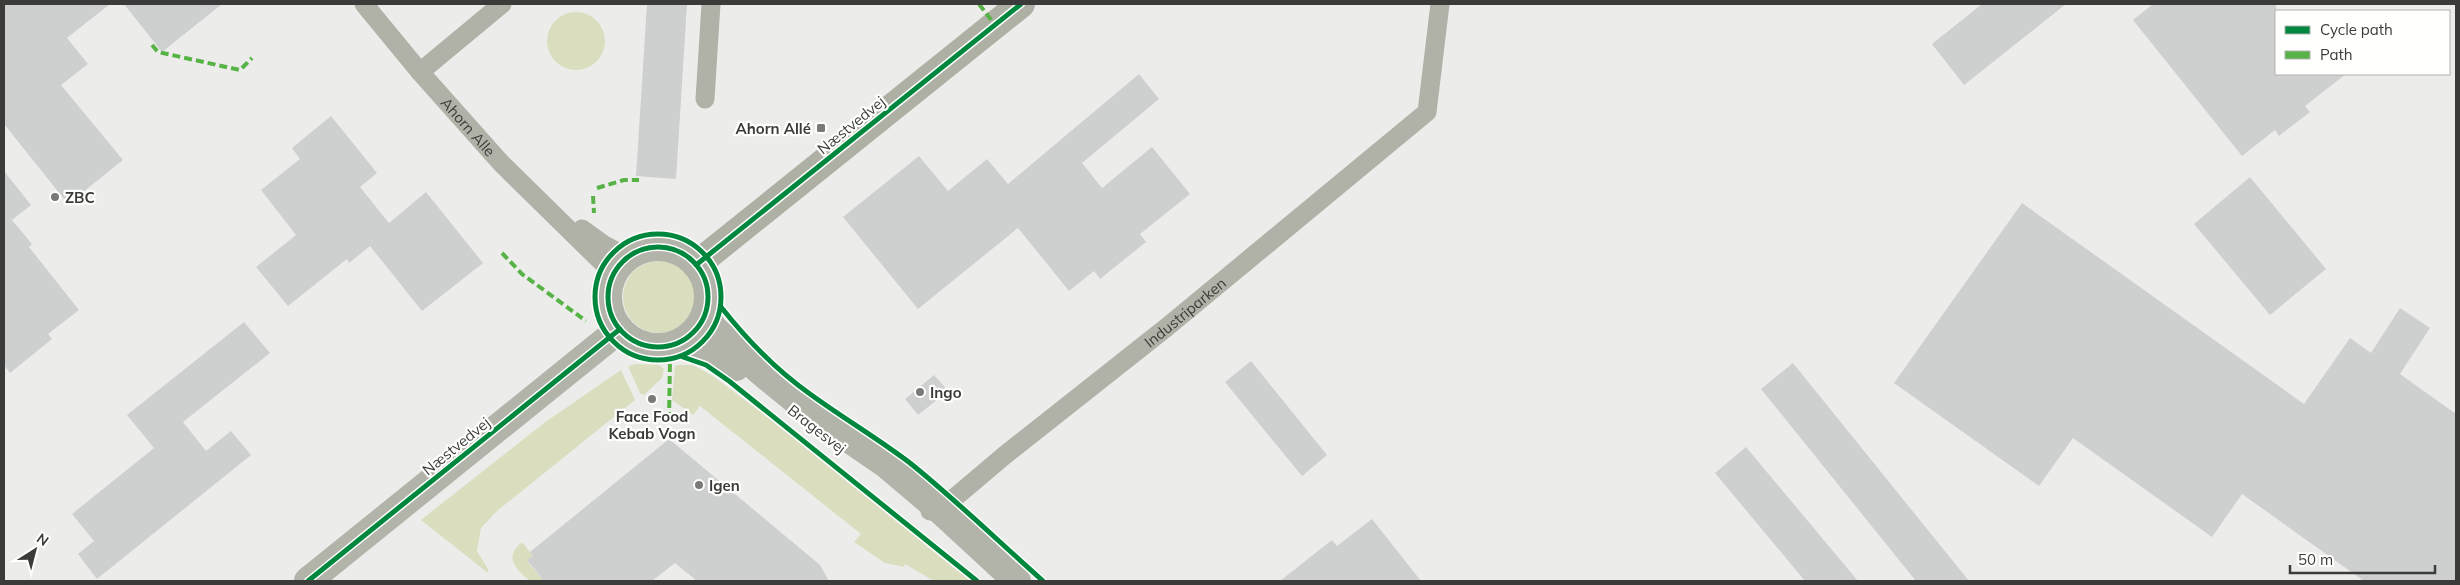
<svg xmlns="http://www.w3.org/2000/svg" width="2460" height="585" viewBox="0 0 2460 585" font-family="Mulish,sans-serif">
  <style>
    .green { fill: #dadebe }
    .building { fill: #cecfcf }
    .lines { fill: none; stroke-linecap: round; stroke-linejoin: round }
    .street { stroke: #b0b1a7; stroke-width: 19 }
    .secondary { stroke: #afb0a4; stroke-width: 28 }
    .primary { stroke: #b2b3a9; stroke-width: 28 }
    .quiet { stroke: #57b346; stroke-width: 4; stroke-dasharray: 8 4; stroke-linecap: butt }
    .cycleway-casing { stroke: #fffffe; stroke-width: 8 }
    .cycleway { stroke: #00873e; stroke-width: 5 }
    .poi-dot { fill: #797a78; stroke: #fffffe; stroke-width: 2 }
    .labels { text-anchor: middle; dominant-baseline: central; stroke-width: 4.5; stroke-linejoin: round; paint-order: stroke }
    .street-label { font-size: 15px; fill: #3b3c3a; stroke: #fffffe }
    .poi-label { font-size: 15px; font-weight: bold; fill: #3b3c3a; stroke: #fffffe; text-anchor: start }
  </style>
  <rect width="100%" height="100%" fill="#ecedeb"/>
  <path class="green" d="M547 41a29 29 0 1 1 58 0a29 29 0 1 1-58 0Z
    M623 297a36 36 0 1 1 72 0a36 36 0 1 1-72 0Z
    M636,364L659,365L664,369L662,378L644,395L640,393L628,366Z
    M678,365H693L713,376L771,420L970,581H934L905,564L904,567L885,563L854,542L861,534L700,406L693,415L672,400L675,366Z
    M621,370L635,400L497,511L481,528L477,551L488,569V573L421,520L544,423Z
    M522,542L533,556L527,561L544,581H530C516,569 503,558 522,542Z"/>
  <path class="building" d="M4,4H110L67,38L88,64L61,85L123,160L68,204L4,124Z
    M124,4H222L162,52Z
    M647,4H687L676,179L636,176Z
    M1982,4H2066L1964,85L1932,44Z
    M2153,4H2276V74H2346L2305,106L2310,112L2279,136L2275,130L2242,156L2133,20Z
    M1139,74L1159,99L1082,163L1102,188L1152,147L1190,194L1140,234L1146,242L1100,279L1094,271L1069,291L1018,228L918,309L843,217L919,156L948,191L987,159L1008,184Z
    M331,116L377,173L360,187L389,223L426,192L483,263L422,311L370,246L349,263L347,259L288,306L256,267L296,235L261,190L300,159L292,148Z
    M4,171L31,205L12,220L32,244L29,247L79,310L48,334L52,339L10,373L4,365Z
    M2250,177L2326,269L2270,315L2194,224Z
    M2022,203L2304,404L2350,338L2371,353L2400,308L2430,328L2400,374L2456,414V581H2364L2242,494L2212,537L2073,438L2039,486L1894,383Z
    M244,322L270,353L183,422L206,451L231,431L251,455L97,579L78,554L94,541L72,514L154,448L127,415Z
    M1251,361L1327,455L1302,476L1225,382Z
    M1793,363L1969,581H1916L1761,389Z
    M934,375L948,391L918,415L905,399Z
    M669,439L820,565L829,581H697L675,563L652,581H544L527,560L533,556L530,552Z
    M1746,447L1858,581H1805L1715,473Z
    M1372,519L1421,581H1280L1332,540L1337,546Z"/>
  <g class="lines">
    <g class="street">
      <path id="s1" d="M364,4L420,72L501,163L614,274"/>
      <path d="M420,72L502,4"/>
      <path d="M705,99L711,4"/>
      <path d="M582,229L604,245L628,257"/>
      <path id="s2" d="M930,511L940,510L1005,455L1167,327L1427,112L1440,4"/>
    </g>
    <path class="secondary" d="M696,265L1021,4"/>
    <path class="primary" d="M608 297a50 50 0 1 1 100 0a50 50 0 1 1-100 0Z
      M705,313L713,328L760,371L810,412L887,465L940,510L1017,581
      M682,341C704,345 718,354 736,367
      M308,581L620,329"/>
    <path class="quiet" d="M979,4L995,25
      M152,45L158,52L240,70L252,58
      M597,188L624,180H639
      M593,196L594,213
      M502,253L522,274L586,321
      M669,420L670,359"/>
    <defs>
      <path id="cycleway" d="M595 297a63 63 0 1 1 126 0a63 63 0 1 1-126 0Z
        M608 297a50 50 0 1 1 100 0a50 50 0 1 1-100 0Z
        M696,265L1021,4
        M721,307C747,340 776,370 810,394C843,418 877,438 910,463C956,500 999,542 1043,581
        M680,356L706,365L729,381L977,581
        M308,581L620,329"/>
    </defs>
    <use href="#cycleway" class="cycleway-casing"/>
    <use href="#cycleway" class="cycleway"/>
  </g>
  <g class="poi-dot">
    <rect x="816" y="123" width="10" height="10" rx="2.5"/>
    <circle cx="55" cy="197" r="5"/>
    <circle cx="920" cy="392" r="5"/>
    <circle cx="652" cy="399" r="5"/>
    <circle cx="699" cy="485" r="5"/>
  </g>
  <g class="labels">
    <g class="street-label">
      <text transform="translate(851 125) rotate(-39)">Næstvedvej</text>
      <text stroke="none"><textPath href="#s1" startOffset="161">Ahorn Alle</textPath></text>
      <text stroke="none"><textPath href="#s2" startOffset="325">Industriparken</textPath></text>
      <text transform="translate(817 429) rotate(38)">Bragesvej</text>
      <text transform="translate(456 446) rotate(-39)">Næstvedvej</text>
    </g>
    <g class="poi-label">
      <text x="811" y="128" text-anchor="end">Ahorn Allé</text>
      <text x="65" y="197">ZBC</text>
      <text x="930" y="392">Ingo</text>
      <text x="652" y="416" text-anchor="middle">Face Food<tspan x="652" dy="17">Kebab Vogn</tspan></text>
      <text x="709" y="485">Igen</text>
    </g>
  </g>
  <rect width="2460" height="585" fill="none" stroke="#3b3c3a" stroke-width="10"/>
  <rect x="2275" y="10" width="175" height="65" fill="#fffffe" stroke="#b1b1b0"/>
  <rect x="2285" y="26" width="25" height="8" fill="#00873e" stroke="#b1b1b0"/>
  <text x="2320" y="35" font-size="15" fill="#3b3c3a">Cycle path</text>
  <rect x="2285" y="51" width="25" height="8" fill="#57b346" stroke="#b1b1b0"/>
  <text x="2320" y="60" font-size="15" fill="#3b3c3a">Path</text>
  <g transform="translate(35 550) rotate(36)" stroke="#fffffe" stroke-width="4" paint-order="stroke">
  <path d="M0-4L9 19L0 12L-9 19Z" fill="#3b3c3a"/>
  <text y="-8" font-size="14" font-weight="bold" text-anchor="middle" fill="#3b3c3a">N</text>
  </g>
  <path d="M2290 565v8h145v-8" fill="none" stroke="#3b3c3a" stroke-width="2.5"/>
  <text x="2298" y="565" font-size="15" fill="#3b3c3a" stroke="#fffffe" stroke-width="4" paint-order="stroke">50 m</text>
</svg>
